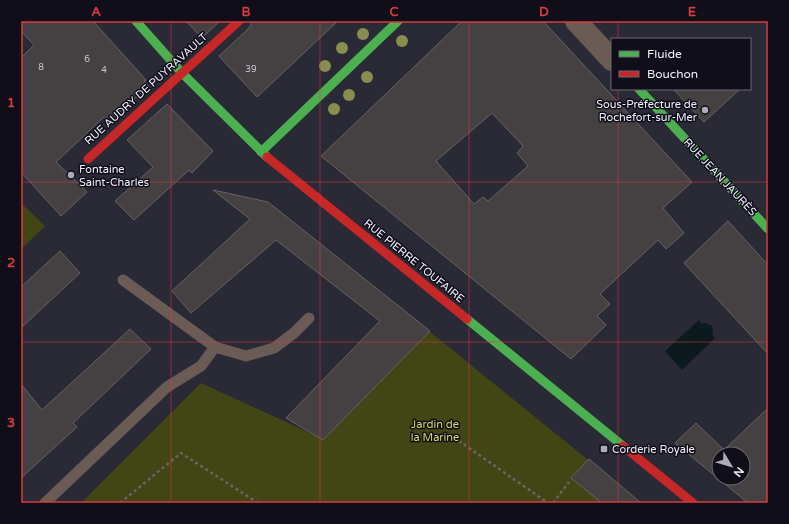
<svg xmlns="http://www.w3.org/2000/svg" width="789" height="524" viewBox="0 0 789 524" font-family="'Varela Round',sans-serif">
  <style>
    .green { fill: #424514 }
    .water { fill: #0b1a1c }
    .building { fill: #454142; stroke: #676364; fill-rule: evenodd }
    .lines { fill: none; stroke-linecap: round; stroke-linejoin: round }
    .path { stroke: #6d6462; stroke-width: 2.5; stroke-dasharray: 3 3; stroke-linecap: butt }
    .lane { stroke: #6a5b54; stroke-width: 11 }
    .street { stroke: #6a5b54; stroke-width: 22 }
    .fast { stroke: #4caf50; stroke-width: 9 }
    .jam { stroke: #c62828; stroke-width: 9 }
    .tree { fill: #898d50 }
    .grid { fill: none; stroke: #d93c3e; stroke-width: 1; stroke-opacity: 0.55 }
    .poi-dot { fill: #acacb9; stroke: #0f0e19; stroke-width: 1.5 }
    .labels { text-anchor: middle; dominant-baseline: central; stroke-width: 3; stroke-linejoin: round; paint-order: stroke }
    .number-label { font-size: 9px; fill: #c7c6d0 }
    .street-label { font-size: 11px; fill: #f2f2ff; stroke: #0f0e19 }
    .poi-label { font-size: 11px; fill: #f2f2ff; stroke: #0f0e19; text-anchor: start }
    .park-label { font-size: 11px; fill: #d6de66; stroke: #0f0e19 }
    .neatline { fill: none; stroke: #d93c3e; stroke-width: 1.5 }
    .grid-label { font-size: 13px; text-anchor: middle; font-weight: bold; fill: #d93c3e }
  </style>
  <rect width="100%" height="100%" fill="#2a2936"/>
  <path class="green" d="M21,203L45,226L21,249Z
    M429,331L641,503H81L201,383L323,439Z"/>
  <path class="water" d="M699,320L702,324L705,323L711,325L713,330L712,335L715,338L682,370L665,351Z"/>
  <path class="building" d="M21,21H93L146,80L144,81L149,86L109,122L104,117L56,162L87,192L61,216L21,172V58L34,45L21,31Z
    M186,21H220L202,38Z
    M251,21H338L257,97L219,56L247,30L251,25Z
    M462,21H543L692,182L663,208L684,233L666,249L658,240L600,294L610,304L597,316L606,325L571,359L321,156ZM492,113L523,146L517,153L528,166L488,201L483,197L474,204L436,161Z
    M673,89H740L704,122Z
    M167,104L213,151L192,173L189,170L134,220L115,201L153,167L127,140Z
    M213,190L268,202L430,331L323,440L286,418L380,321L276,240L191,313L172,291L250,219Z
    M728,221L768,265V354L684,263Z
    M60,251L80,273L21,328V287Z
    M130,329L151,349L73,423L77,427L21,478V384L42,410Z
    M768,408V503H748L675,443L696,423L724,450ZM719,454H743V478H719Z
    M589,459L641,503H602L571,478Z"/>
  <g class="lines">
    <path class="path" d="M449,434L548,503
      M120,503L181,453L258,503
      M553,503L569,482"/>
    <path class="lane" d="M215,347L246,356L274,348L294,333L309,318
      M45,503L167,387L201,366L215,347L123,280"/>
    <path class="street" d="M576,21L612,60"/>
    <path class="fast" d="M136,21L182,73L267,157
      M639,89L768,229
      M261,152L398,21
      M467,319L623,446"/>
    <path class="jam" d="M267,157L467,319
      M88,159L239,21
      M623,446L693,503"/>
  </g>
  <g class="tree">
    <circle cx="363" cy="34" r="6"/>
    <circle cx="402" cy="41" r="6"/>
    <circle cx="342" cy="48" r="6"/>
    <circle cx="325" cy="66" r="6"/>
    <circle cx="367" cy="77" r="6"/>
    <circle cx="349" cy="95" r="6"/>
    <circle cx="334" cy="109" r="6"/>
  </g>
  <path class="grid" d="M171,21V503M320,21V503M469,21V503M618,21V39M618,89V503M21,182H768M21,342H768"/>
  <g class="poi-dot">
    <circle cx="705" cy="110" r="4"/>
    <circle cx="71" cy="175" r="4"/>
    <rect x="600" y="445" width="8" height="8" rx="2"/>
  </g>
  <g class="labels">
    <g class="number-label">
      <text x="87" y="59">6</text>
      <text x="41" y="67">8</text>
      <text x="251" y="69">39</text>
      <text x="104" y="70">4</text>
    </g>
    <g class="street-label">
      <text transform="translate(146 89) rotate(-42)">RUE AUDRY DE PUYRAVAULT</text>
      <text transform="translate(720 177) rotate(47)">RUE JEAN JAURÈS</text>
      <text transform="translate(414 261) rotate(39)">RUE PIERRE TOUFAIRE</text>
    </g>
    <g class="poi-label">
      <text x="697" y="104" text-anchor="end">Sous-Préfecture de<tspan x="697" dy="13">Rochefort-sur-Mer</tspan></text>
      <text x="79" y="169">Fontaine<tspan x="79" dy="13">Saint-Charles</tspan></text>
      <text x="612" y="449">Corderie Royale</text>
    </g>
    <g class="park-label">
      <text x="435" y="424">Jardin de<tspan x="435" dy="13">la Marine</tspan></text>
    </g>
  </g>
  <rect width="789" height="524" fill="none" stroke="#0f0e19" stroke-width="44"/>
  <rect x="611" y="38" width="140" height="52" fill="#0f0e19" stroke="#6a6975"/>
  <rect x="619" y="51" width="20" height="6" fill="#4caf50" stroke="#6a6975"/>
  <text x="647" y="58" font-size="12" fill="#f2f2ff">Fluide</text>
  <rect x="619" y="71" width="20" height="6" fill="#c62828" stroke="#6a6975"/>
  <text x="647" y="78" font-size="12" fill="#f2f2ff">Bouchon</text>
  <g transform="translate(731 466) rotate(128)"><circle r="19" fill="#0f0e19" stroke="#6a6975"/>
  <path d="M0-3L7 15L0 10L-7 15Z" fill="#acacb9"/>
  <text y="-6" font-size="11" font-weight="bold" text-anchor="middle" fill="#f2f2ff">N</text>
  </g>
  <rect x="22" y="22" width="745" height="480" class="neatline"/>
  <g class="grid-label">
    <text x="96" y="16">A</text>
    <text x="246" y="16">B</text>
    <text x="394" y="16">C</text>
    <text x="544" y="16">D</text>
    <text x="692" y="16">E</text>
    <text x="11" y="107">1</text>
    <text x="11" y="267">2</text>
    <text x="11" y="427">3</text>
  </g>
</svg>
